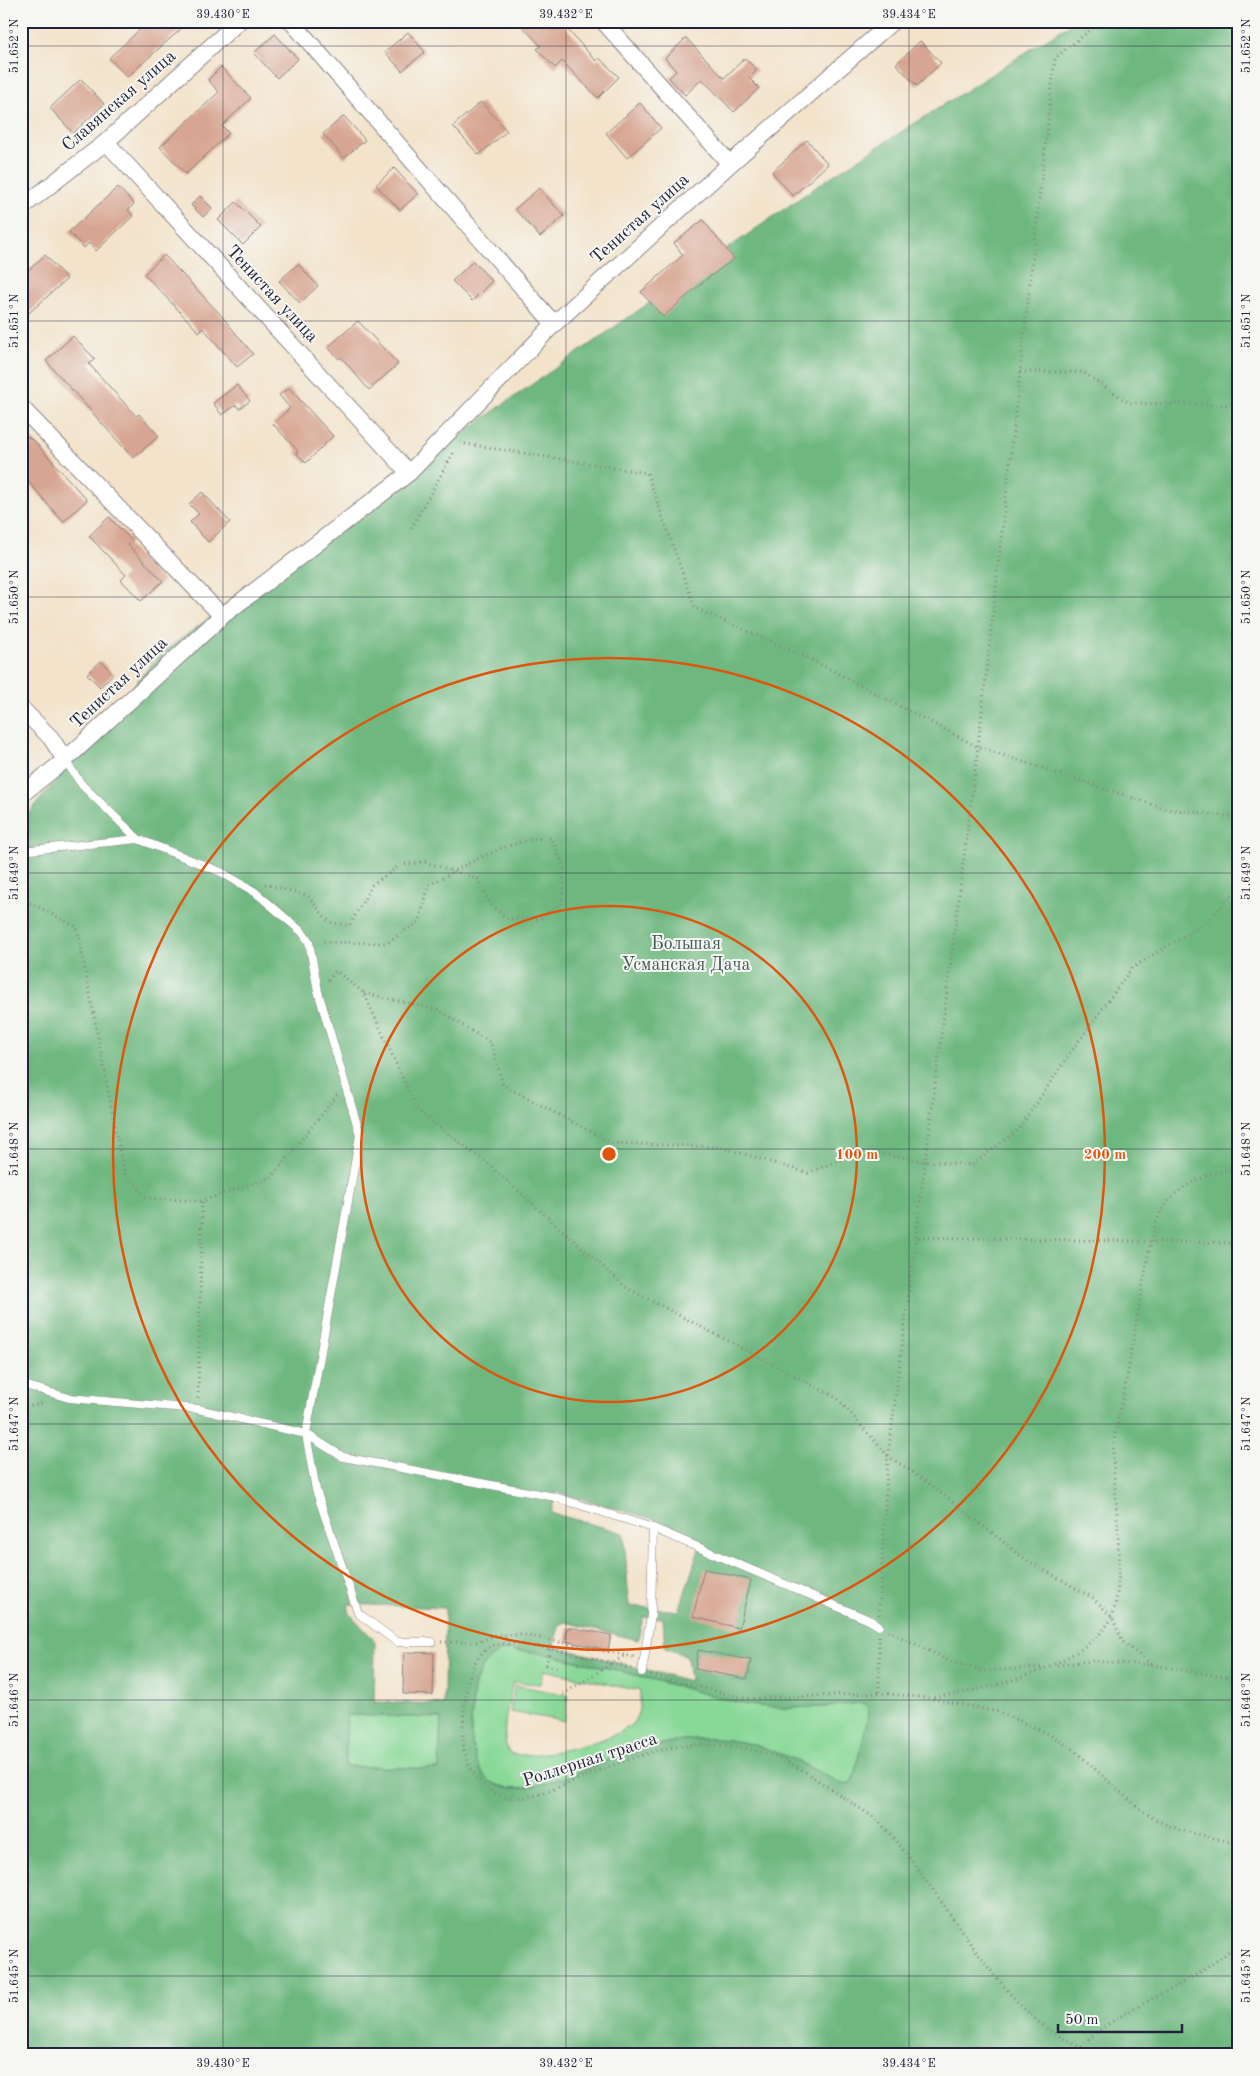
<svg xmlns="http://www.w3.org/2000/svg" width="1260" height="2076" viewBox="0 0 1260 2076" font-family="'Old Standard TT',serif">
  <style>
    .green { fill: #88d897; stroke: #557d69; fill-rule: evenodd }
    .forest { fill: #6eb880; stroke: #486d5e; fill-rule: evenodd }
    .building { fill: #d7a591 }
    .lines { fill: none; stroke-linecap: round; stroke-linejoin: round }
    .service-casing { stroke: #8a8283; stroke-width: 9 }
    .minor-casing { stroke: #8a8283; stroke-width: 18 }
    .path { stroke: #8a8283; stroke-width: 3; stroke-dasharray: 1 4; stroke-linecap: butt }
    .service { stroke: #fff; stroke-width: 8 }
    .minor { stroke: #fff; stroke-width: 16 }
    .path-bridge { stroke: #8a8283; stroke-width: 3; stroke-dasharray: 1 4; stroke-linecap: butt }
    .ticks { fill: none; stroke: #22223b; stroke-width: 1; stroke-opacity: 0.45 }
    .ring { fill: none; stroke: #de560e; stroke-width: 2.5 }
    .labels { text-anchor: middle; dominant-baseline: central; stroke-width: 4; stroke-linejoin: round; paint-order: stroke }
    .street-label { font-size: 18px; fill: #22223b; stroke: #f6f6f2 }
    .park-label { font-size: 18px; fill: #415957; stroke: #f6f6f2 }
    .centre { fill: #de560e; stroke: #f6f6f2; stroke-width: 2.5 }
    .ring-label { font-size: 15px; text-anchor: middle; font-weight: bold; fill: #de560e; stroke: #f6f6f2; stroke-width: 4; stroke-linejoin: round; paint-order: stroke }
    .neatline { fill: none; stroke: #22223b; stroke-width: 2 }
    .ticks-label { font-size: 12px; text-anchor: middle; fill: #22223b }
  </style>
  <rect width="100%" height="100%" fill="#f6f6f2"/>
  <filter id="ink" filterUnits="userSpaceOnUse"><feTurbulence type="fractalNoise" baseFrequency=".02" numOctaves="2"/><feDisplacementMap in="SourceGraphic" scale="10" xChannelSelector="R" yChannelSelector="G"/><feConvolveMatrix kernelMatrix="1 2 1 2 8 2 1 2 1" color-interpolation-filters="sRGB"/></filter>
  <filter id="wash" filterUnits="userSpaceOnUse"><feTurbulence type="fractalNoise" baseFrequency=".0096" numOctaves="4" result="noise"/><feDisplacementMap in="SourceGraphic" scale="20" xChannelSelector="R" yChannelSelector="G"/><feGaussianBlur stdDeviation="1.12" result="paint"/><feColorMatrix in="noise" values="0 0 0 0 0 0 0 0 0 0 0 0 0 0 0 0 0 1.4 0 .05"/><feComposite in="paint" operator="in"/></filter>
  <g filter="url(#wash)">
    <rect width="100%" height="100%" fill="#f3e3cb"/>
    <path class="green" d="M504,1650L535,1652L613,1669L747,1705L782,1708L822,1707L860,1703L866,1704L869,1714L853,1779L849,1784L844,1785C795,1760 755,1736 697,1739C669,1740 639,1750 612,1759C582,1769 505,1810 482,1772C468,1750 471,1722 473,1698C474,1677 484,1658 504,1650ZM544,1670L640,1691C640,1701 640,1716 632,1724C615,1741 531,1761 509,1753C499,1732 509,1704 513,1682L540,1684Z
      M515,1685L568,1695L564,1721L510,1712Z
      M346,1715L441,1718L439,1769L345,1766Z"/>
    <path class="forest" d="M1075,21H1239V2055H21V823L159,655L491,413L829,178ZM556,1492L653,1519L702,1540L679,1611L629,1606L624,1533L551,1513ZM348,1604L445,1608L444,1704L374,1702L375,1641L350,1614ZM643,1617L663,1618L665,1648L687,1656L690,1681L553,1646L560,1624L565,1622L638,1640ZM504,1650L535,1652L613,1669L747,1705L782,1708L822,1707L860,1703L866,1704L869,1714L853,1779L849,1784L844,1785C795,1760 755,1736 697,1739C669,1740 639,1750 612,1759C582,1769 505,1810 482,1772C468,1750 471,1722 473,1698C474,1677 484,1658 504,1650ZM347,1715L441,1718L439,1769L345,1766Z"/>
    <g id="blocks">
      <path class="building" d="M149,21H190L127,77L109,58Z
        M517,21H560L596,61L599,58L619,77L598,98L562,61L555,68L537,49L541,46Z
        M408,32L425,52L402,71L385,52Z
        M275,34L298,59L277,78L254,53Z
        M686,38L724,78L745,58L757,70L749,78L759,88L734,112L702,79L685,95L669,78L676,71L665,58Z
        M920,41L941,63L917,86L896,64Z
        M221,67L251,98L222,126L229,133L186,174L160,147L219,92L208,80Z
        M81,79L104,104L73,133L50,108Z
        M481,102L507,131L479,155L453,126Z
        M640,103L661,128L627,158L606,133Z
        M344,116L365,140L344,158L323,134Z
        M807,140L828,164L793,196L772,172Z
        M394,168L418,194L400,210L376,185Z
        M118,187L134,204L128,210L133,216L96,251L89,243L84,248L69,232Z
        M539,188L564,216L540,237L515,209Z
        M200,196L212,208L203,217L191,205Z
        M236,202L261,227L243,245L218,220Z
        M703,220L734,259L704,281L663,317L641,292L683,255L674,243Z
        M45,255L67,279L21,320V277Z
        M164,255L219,313L253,354L237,367L203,328L199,332L144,274Z
        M473,261L492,281L472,301L452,281Z
        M298,264L318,286L300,303L279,281Z
        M358,321L398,364L369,390L341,357L339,359L328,347Z
        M73,336L95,359L89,364L136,416L139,414L159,436L133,458L46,361Z
        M237,385L250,401L239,409L236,405L222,415L213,403Z
        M289,388L333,436L306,463L296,453L298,451L273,424L290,408L279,395Z
        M21,432L35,442L87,500L63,522L21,473Z
        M202,492L230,522L208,542L190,522L199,514L189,504Z
        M109,517L132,541L128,545L163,581L141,601L121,580L126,575L89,536Z
        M101,661L113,674L100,687L87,674Z
        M704,1569L751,1580L739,1628L693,1617Z
        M568,1627L611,1635L608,1650L565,1641Z
        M698,1650L751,1660L747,1679L695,1669Z
        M404,1652L434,1653L433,1695L403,1694Z"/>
    </g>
  </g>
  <g filter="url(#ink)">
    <use href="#blocks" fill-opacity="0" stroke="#8a8283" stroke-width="1"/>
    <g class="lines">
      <defs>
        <path id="service" d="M138,839L221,872L255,892L302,932L309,942L318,991L360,1135L306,1434L316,1490L358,1613L397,1642H432
          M21,851L138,839L82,785L65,760
          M21,1384L69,1398L198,1409L306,1434L343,1457L555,1497L653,1528L651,1615L642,1672
          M653,1528L869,1620L879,1626"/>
        <path id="minor" d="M291,21L554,324
          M603,21L730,164
          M106,142L409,473
          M21,208L106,142L239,21
          M21,407L222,616
          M21,708L51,738L65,760
          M21,795L65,760L222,616L409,473L554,324L730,164L893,21"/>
      </defs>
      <use href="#service" class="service-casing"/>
      <use href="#minor" class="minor-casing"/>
      <path class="path" d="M1020,372H1083L1129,403L1239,405
        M460,443L647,473L695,608L812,660L978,747L1166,809L1239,817
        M411,528L455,450
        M265,884L308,896L329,922L349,926L372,885L400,865L425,862L478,879L490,904L508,919H540L562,903L564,867L551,838C511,837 464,866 429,885L419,922L387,943L321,942
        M21,898L77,927L124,1173L148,1198L202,1201L272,1177L337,1095
        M328,980L336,971L364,993L417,1110L487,1163L627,1288L837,1398L888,1456L923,1479L1025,1559L1093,1598L1112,1617L1123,1642L1152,1665
        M364,993L438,1010L491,1043L503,1085L612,1143L720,1147L808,1173L861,1151L924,1161L972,1165L1019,1129L1068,1056L1132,968L1208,921L1239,887
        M914,1237L1239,1243
        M198,1398L202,1201
        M21,1408L44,1403
        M879,1615L888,1456L978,747L1055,58L1102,21
        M888,1631L950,1661L984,1671L1043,1667
        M879,1636V1693
        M441,1642H477L496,1635H524L634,1657
        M546,1665L557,1668
        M1057,1665L1091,1661L1152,1665L1239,1679
        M631,1669C605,1661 514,1636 492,1646C473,1654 467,1682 465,1700C463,1721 460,1748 470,1767C477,1783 497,1798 515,1798C538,1798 564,1785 585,1776C614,1765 645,1752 675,1747C718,1740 765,1747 802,1770C818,1780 834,1791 850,1802C860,1809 872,1815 880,1823C936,1883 973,1961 1033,2017C1051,2034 1074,2044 1096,2055
        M651,1675L747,1699L879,1693L929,1698L999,1712L1047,1733L1073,1749L1137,1807L1156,1820L1180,1830L1239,1844
        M563,1694L624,1656
        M934,1697C986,1691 1076,1668 1108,1624C1128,1596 1114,1492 1113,1455C1113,1434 1121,1409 1125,1388C1131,1353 1137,1318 1143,1284C1148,1260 1151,1227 1164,1207C1181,1182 1211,1173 1239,1167
        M1076,2055C1091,2025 1160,1997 1189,1979C1206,1969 1224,1956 1239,1943"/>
      <use href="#service" class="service"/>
      <use href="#minor" class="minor"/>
      <path class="path-bridge" d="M546,1665L552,1641"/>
    </g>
  </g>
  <path class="ticks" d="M223,21V2055M566,21V2055M909,21V2055M21,46H1239M21,321H1239M21,597H1239M21,873H1239M21,1149H1239M21,1424H1239M21,1700H1239M21,1976H1239"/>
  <g class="ring">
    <circle cx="609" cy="1154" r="248"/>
    <circle cx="609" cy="1154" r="496"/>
  </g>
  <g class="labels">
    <g class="street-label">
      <text transform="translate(119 101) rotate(-41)">Славянская улица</text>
      <text transform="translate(640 219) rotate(-42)">Тенистая улица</text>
      <text transform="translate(272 294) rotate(47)">Тенистая улица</text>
      <text transform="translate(119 683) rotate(-43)">Тенистая улица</text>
      <text transform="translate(590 1760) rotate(-18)">Роллерная трасса</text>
    </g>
    <g class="park-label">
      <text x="686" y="944">Большая<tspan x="686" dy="21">Усманская Дача</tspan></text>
    </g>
  </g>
  <circle cx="609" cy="1154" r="8" class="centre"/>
  <g class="ring-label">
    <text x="857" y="1159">100 m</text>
    <text x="1105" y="1159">200 m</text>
  </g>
  <rect width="1260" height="2076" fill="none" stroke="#f6f6f2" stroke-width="55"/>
  <path d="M1058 2024v8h124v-8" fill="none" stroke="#22223b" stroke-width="2.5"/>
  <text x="1065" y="2024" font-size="15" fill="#22223b" stroke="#f6f6f2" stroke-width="4" paint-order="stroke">50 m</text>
  <rect x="28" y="28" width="1204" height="2020" class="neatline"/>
  <g class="ticks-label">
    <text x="223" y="18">39.430°E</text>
    <text x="566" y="18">39.432°E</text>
    <text x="909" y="18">39.434°E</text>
    <text transform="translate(14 46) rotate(-90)" y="4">51.652°N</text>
    <text transform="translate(1246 46) rotate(-90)" y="4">51.652°N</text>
    <text transform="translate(14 321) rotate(-90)" y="4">51.651°N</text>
    <text transform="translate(1246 321) rotate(-90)" y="4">51.651°N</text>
    <text transform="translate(14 597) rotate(-90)" y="4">51.650°N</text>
    <text transform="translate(1246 597) rotate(-90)" y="4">51.650°N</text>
    <text transform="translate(14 873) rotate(-90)" y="4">51.649°N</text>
    <text transform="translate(1246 873) rotate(-90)" y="4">51.649°N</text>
    <text transform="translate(14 1149) rotate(-90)" y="4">51.648°N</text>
    <text transform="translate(1246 1149) rotate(-90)" y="4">51.648°N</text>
    <text transform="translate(14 1424) rotate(-90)" y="4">51.647°N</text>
    <text transform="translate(1246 1424) rotate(-90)" y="4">51.647°N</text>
    <text transform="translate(14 1700) rotate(-90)" y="4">51.646°N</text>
    <text transform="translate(1246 1700) rotate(-90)" y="4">51.646°N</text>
    <text transform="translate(14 1976) rotate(-90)" y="4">51.645°N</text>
    <text transform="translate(1246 1976) rotate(-90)" y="4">51.645°N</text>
    <text x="223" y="2067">39.430°E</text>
    <text x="566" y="2067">39.432°E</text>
    <text x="909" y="2067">39.434°E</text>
  </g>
</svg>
